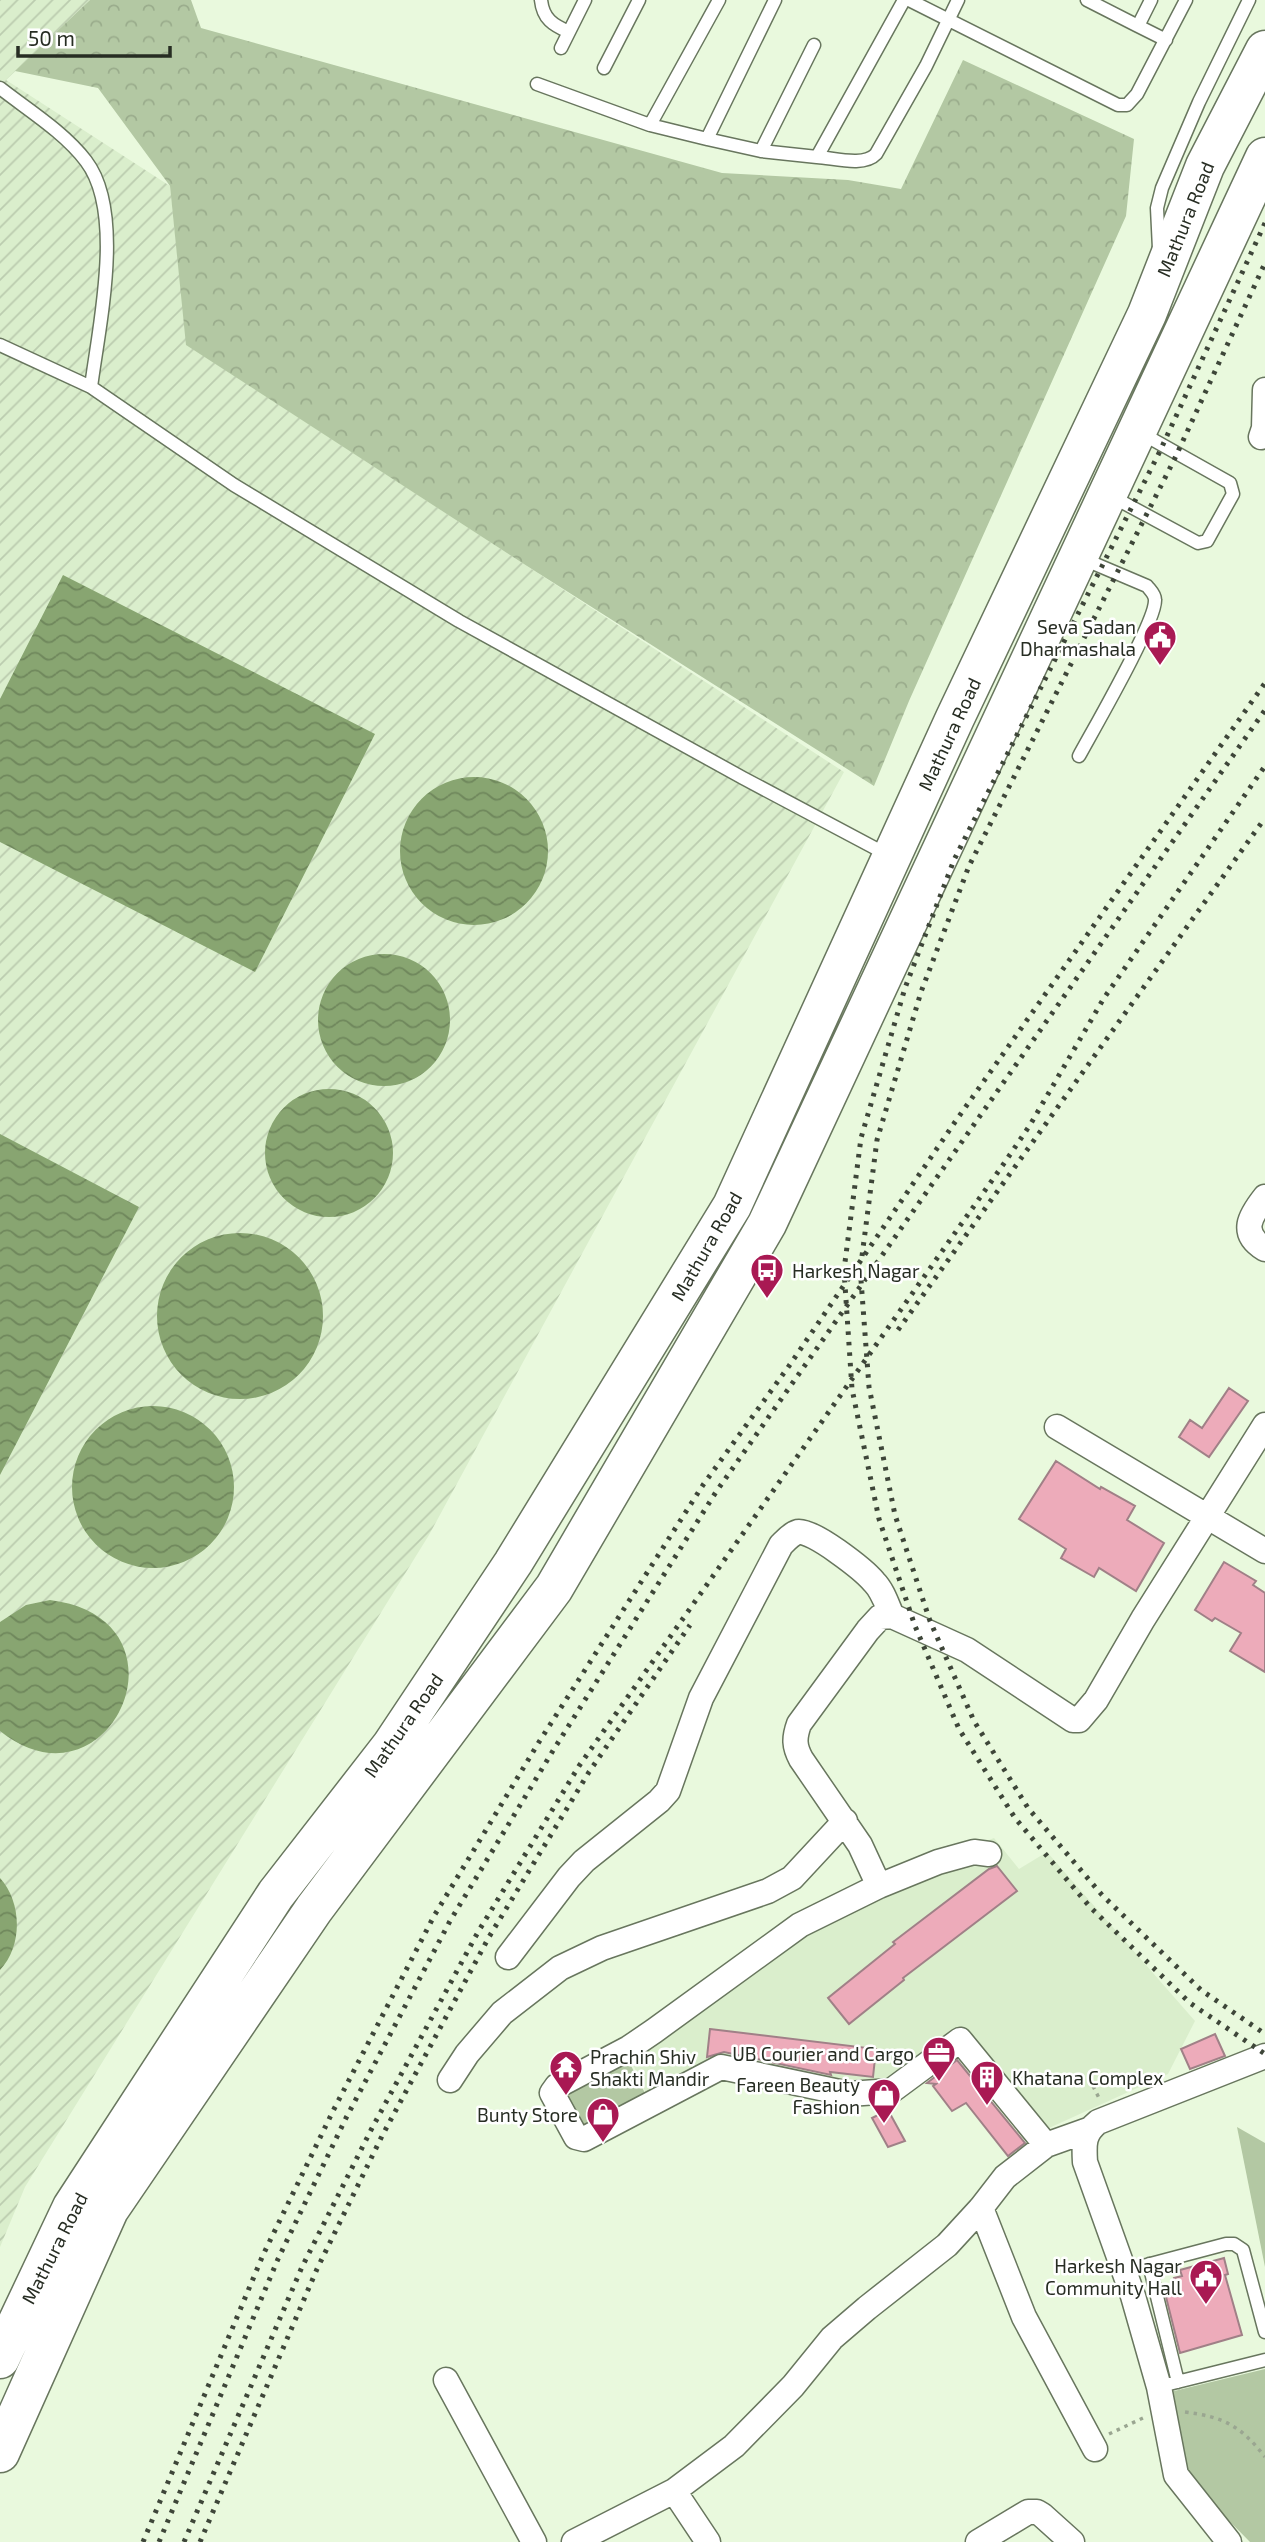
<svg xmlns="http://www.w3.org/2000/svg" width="1265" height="2542" viewBox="0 0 1265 2542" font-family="'Exo 2',sans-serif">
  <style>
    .built { fill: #daeecc }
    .industrial { fill: url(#industrial-furrows) }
    .green { fill: #b3c8a3 }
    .forest { fill: url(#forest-crowns) }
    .water { fill: url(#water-waves) }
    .building { fill: #edabba; stroke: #a08087; stroke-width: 2 }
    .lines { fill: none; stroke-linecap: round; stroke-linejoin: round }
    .lane-casing { stroke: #68765e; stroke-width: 15 }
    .street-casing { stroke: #68765e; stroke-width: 27 }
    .highway-casing { stroke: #68765e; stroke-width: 41 }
    .path { stroke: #9aa691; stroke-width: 3.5; stroke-dasharray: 3.5 5; stroke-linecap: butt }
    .lane { stroke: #fff; stroke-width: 12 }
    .street { stroke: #fff; stroke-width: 24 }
    .highway { stroke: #fff; stroke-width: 38 }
    .rail { stroke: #3e4639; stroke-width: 5; stroke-dasharray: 3.5 7; stroke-linecap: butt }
    .labels { text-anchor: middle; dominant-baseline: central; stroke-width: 5; stroke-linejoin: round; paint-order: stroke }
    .street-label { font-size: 19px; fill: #272d23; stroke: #fff }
    .poi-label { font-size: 19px; fill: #272d23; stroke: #fff; text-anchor: end }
  </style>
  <defs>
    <pattern id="industrial-furrows" width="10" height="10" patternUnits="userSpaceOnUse" patternTransform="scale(1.75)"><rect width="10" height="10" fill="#daeecc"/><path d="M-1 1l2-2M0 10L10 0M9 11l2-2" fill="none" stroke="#bbccaf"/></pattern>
    <pattern id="forest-crowns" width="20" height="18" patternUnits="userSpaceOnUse" patternTransform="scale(1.75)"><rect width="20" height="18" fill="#b3c8a3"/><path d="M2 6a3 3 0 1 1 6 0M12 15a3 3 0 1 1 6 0" fill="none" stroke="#9aac8c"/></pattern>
    <pattern id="water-waves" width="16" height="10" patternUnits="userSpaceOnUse" patternTransform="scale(1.75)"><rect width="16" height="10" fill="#88a571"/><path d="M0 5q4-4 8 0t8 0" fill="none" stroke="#6f875c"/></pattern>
  </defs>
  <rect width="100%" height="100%" fill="#e9f9dd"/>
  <path class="built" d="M994,1838L1019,1869L1047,1852L1195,2021L1168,2074L1049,2128L959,2029L889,2084H850L721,2062L649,2100L626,2049L790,1921Z"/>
  <path class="industrial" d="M0,0H90L6,80L170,186L187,345L844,772L429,1535L25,2187L0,2247Z"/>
  <path class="green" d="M624,2052L647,2097L581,2128L562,2095Z
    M1237,2127L1265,2143V2267Z
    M1265,2369V2542H1250L1183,2474L1166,2393Z"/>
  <path class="forest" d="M90,0H191L201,28L722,173L848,180L901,189L963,60L1134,139L1126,216L909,701L874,786L527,566L186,345L170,186L98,88L15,71Z"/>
  <path class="water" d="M63,575L375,734L255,972L0,842V699Z
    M400 851a74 74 0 1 1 148 0a74 74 0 1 1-148 0Z
    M318 1020a66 66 0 1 1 132 0a66 66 0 1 1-132 0Z
    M265 1153a64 64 0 1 1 128 0a64 64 0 1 1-128 0Z
    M0,1134L139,1207L0,1475Z
    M157 1316a83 83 0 1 1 166 0a83 83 0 1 1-166 0Z
    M72 1487a81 81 0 1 1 162 0a81 81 0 1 1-162 0Z
    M50,1600C199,1619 110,1819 0,1731V1622L26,1605Z
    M0,1878C22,1902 23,1946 0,1970Z"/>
  <path class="building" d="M1229,1388L1248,1401L1209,1457L1179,1437L1190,1420L1202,1428Z
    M1056,1461L1100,1489L1101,1487L1135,1506L1127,1520L1164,1543L1136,1591L1099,1568L1094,1577L1061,1558L1066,1549L1019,1519Z
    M1224,1562L1256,1581L1253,1585L1265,1593V1672L1230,1651L1241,1633L1215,1618L1212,1621L1195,1610Z
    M997,1866L1017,1891L903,1978L904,1980L849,2024L828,1998L895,1944L893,1942L989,1869Z
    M710,2029L876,2049L873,2077L830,2072L831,2075L724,2052L707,2057Z
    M1215,2034L1225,2056L1190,2069L1181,2049Z
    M957,2060L1025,2143L1008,2156L966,2103L952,2111L933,2086L936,2084L927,2083Z
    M888,2110L905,2141L888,2147L872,2118Z
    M1224,2258L1228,2274L1225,2275L1242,2335L1180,2353L1166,2297L1172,2295L1169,2287L1176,2286L1174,2278L1182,2276L1180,2270Z"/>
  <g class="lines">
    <defs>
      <path id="lane" d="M541,0C543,19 553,25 569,32
        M904,0L817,157C834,158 864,167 876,154L926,66L958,0
        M909,0L1118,105H1127L1137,94L1186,0
        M1087,0L1138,26L1151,0
        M1138,26L1166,40
        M814,45L761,151L817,157
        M561,48L585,0
        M604,68L639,0
        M537,84L650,125
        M0,88C28,110 64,132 86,161C125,212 99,325 91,387
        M707,139L650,125L719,0
        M761,151L707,139L775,0
        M1159,249L1157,208L1162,188L1199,102L1249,0
        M0,345L91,387L234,485L459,621L743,778L888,855
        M1111,496L1198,543L1207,541L1233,494L1230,483L1141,433
        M1079,756C1093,730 1156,622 1155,600C1155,594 1150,590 1147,586L1081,558
        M1149,2264L1178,2382
        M1124,2271L1226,2244H1234L1243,2250L1265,2332
        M1169,2384L1265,2360"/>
      <path id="street" d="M1261,437L1264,428L1265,390
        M1265,1197C1250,1216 1239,1233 1265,1249
        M1057,1427L1265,1551
        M989,1854L974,1852L938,1862L879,1886L800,1925L654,2031L629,2048L557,2086L552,2093L576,2137L584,2139L721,2067L849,2094L891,2091L960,2040L1046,2145
        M879,1886L860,1845L801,1759C794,1746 794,1738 799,1724L868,1630L880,1617L892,1616L967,1650L1073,1720H1079L1096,1700L1143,1619L1265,1425
        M508,1957L569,1877L584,1861L659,1801L668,1791L701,1698L781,1545C786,1540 791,1534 798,1532C812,1529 864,1570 874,1582C883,1591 887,1605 892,1616
        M450,2080L467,2054L502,2013L560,1968L602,1948L768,1891L792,1878L845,1821
        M981,2208L1024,2317L1095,2449
        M446,2380L534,2542
        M674,2491L708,2542
        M574,2542L674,2491L734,2446L793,2386L832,2338L867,2308L947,2245L981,2208L1005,2177L1046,2145L1088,2130
        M978,2542L1028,2512H1037L1042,2515L1072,2542
        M1229,2542L1176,2475L1159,2387L1133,2296L1085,2162C1084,2144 1083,2134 1098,2122L1265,2056"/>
      <path id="highway" d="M0,2359L72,2207L276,1894L391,1746L513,1563L732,1206L955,718L1147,314L1205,166L1265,50
        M0,2453L109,2210L314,1909L554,1588L767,1224L1265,157"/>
    </defs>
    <use href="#lane" class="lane-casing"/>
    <use href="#street" class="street-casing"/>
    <use href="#highway" class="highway-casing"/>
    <path class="path" d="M1093,2086L1100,2100
      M1185,2412C1224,2417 1241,2426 1265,2457
      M1109,2434L1143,2418"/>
    <use href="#lane" class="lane"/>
    <use href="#street" class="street"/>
    <use href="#highway" class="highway"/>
    <path class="rail" d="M1265,223L1160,451L954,860L905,988L861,1138L844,1270L852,1389L879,1519L915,1626L959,1729L1015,1818L1090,1907L1190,2003L1265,2054
      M862,1256L877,1140L921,992L969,866L1175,458L1265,263
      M861,1280L869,1387L895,1515L930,1621L974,1721L1028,1808L1102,1895L1201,1990L1265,2034
      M898,1330L1265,818
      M143,2542L263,2255L333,2111L434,1916L539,1742L703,1485L789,1366L955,1122L1265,683
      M159,2542L278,2259L346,2118L450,1921L554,1749L716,1492L1265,710
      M184,2542L302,2267L371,2130L478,1932L579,1766L1005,1162L1030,1125L1104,998L1265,766
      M200,2542L317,2269L382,2136L489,1937L589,1772L690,1625"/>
  </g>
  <defs>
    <symbol id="civic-pin" viewBox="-11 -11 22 30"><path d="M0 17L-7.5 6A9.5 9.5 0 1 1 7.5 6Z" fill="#a91953" stroke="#fff"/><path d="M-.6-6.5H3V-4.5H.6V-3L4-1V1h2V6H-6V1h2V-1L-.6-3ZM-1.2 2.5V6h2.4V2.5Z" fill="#fff"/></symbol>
    <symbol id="bus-pin" viewBox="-11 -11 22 30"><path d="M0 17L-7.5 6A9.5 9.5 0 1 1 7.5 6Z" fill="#a91953" stroke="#fff"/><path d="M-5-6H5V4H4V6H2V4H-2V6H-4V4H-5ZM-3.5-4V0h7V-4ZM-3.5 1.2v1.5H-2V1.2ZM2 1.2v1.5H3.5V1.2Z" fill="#fff"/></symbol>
    <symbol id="office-pin" viewBox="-11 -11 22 30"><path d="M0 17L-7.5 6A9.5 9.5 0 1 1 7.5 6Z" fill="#a91953" stroke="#fff"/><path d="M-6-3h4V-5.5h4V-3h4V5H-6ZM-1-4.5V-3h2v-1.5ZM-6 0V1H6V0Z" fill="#fff"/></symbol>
    <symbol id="temple-pin" viewBox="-11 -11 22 30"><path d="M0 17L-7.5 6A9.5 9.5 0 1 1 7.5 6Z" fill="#a91953" stroke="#fff"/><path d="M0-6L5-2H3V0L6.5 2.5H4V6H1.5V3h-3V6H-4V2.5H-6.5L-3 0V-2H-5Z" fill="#fff"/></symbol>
    <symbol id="building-pin" viewBox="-11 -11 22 30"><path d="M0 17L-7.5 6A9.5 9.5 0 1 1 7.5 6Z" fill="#a91953" stroke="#fff"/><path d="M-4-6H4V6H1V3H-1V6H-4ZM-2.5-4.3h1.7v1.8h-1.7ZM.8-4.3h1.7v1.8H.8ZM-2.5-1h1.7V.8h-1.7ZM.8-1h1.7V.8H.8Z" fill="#fff"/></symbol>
    <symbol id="shop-pin" viewBox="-11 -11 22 30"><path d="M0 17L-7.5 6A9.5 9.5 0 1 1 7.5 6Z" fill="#a91953" stroke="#fff"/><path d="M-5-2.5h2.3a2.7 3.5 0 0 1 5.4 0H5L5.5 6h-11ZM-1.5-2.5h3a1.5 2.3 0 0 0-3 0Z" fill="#fff"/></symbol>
  </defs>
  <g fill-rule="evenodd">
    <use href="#civic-pin" x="1141" y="618" width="38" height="52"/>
    <use href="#bus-pin" x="748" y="1251" width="38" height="52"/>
    <use href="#office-pin" x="920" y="2034" width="38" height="52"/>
    <use href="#temple-pin" x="547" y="2048" width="38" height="52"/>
    <use href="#building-pin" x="968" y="2058" width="38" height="52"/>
    <use href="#shop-pin" x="865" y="2076" width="38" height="52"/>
    <use href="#shop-pin" x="584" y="2095" width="38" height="52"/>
    <use href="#civic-pin" x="1187" y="2257" width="38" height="52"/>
  </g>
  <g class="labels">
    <g class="street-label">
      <text transform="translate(1185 219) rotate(-68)">Mathura Road</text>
      <text transform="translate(949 734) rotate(-65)">Mathura Road</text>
      <text transform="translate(706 1246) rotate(-60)">Mathura Road</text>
      <text transform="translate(403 1725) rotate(-55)">Mathura Road</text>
      <text transform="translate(54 2248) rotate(-63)">Mathura Road</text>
    </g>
    <g class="poi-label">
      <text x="1136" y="626">Seva Sadan<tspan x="1136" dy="22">Dharmashala</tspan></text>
      <text x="792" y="1270" text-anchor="start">Harkesh Nagar</text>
      <text x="914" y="2053">UB Courier and Cargo</text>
      <text x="590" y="2056" text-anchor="start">Prachin Shiv<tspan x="590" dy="22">Shakti Mandir</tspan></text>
      <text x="1012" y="2077" text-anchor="start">Khatana Complex</text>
      <text x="860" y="2084">Fareen Beauty<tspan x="860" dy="22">Fashion</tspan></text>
      <text x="578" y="2114">Bunty Store</text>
      <text x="1182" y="2265">Harkesh Nagar<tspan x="1182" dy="22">Community Hall</tspan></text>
    </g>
  </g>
  <path d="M18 46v10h152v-10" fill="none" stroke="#272d23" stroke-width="3.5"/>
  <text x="28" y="46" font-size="21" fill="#272d23" stroke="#ffffff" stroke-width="5" paint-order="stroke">50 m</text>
</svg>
